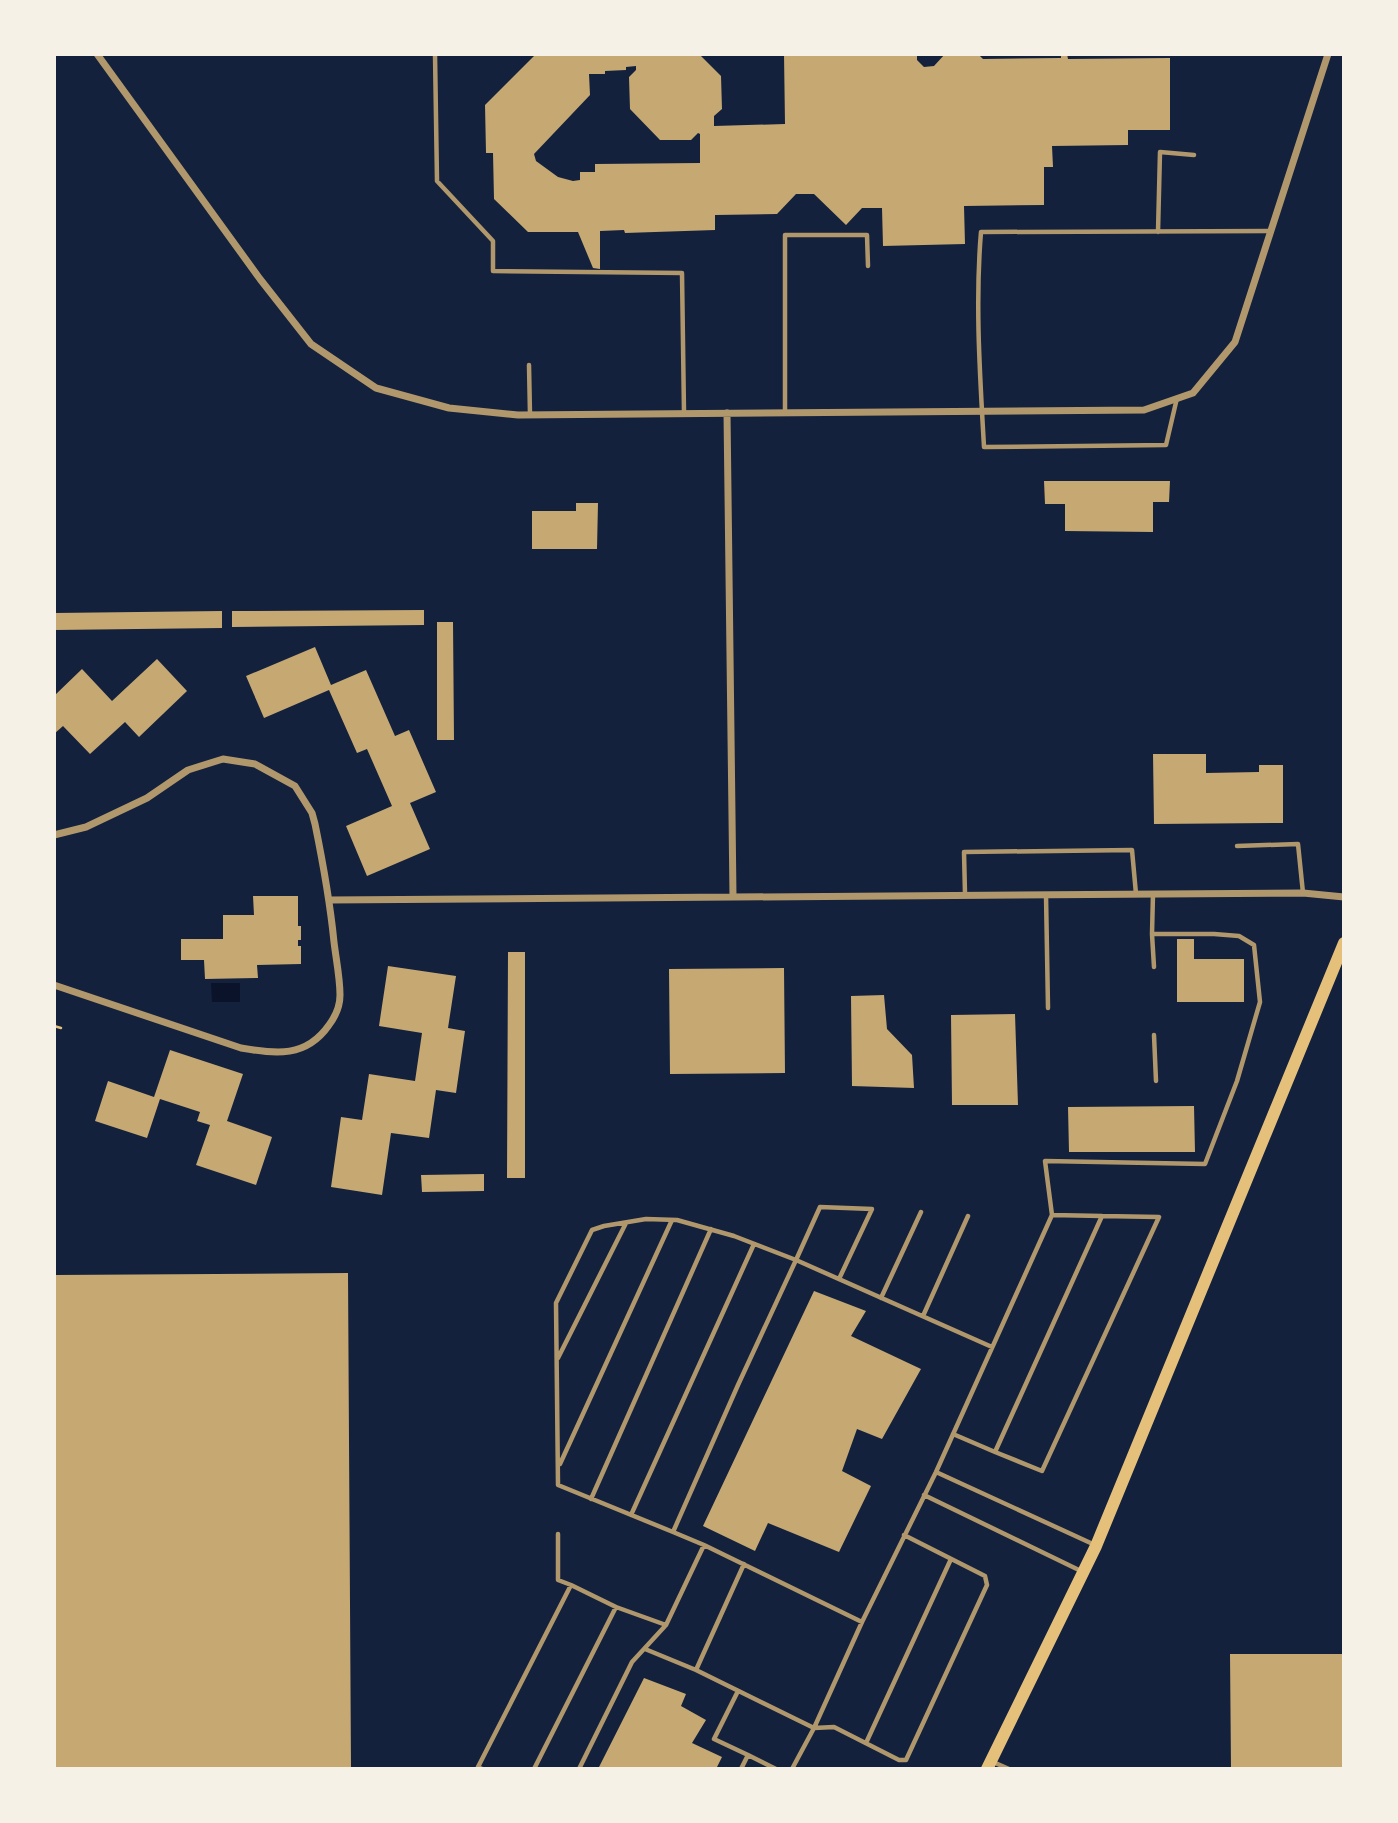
<svg xmlns="http://www.w3.org/2000/svg" width="1398" height="1823" viewBox="0 0 1398 1823" font-family="'DM Sans',sans-serif">
  <style>
    .water { fill: #0b132b }
    .building { fill: #c6a872; fill-rule: evenodd }
    .lines { fill: none; stroke-linecap: round; stroke-linejoin: round }
    .path { stroke: #e5c07b; stroke-width: 2.5 }
    .service { stroke: #b1986c; stroke-width: 4.5 }
    .minor { stroke: #b1986c; stroke-width: 7 }
    .primary { stroke: #e5c07b; stroke-width: 12 }
  </style>
  <rect width="100%" height="100%" fill="#14213d"/>
  <path class="water" d="M211,983H240V1002H212Z"/>
  <path class="building" d="M536,54H699L721,76L722,109L714,116V126L785,124L784,54H917V60L924,67L934,66L945,54H978L983,59L1061,58V54H1067L1068,59L1170,58V130H1128V145L1052,146L1053,167H1044V205L964,206L965,244L883,246L882,208H862L846,225L814,194H796L777,214L715,215V230L625,233L624,230L600,231V269L593,268L578,232H528L494,199L493,153H486L485,105ZM636,66V70L629,77L630,109L660,140H691L698,133L700,134V163L595,164V172H580V180L573,181L558,177L536,161L534,154L590,95L589,74H605V71L626,70V67Z
    M1044,481H1170L1169,502H1153V532L1065,531V504H1045Z
    M576,503H598L597,549H532V511H576Z
    M424,610V625L232,627V611Z
    M222,611V628L54,630V613Z
    M437,622H453L454,740H437Z
    M315,647L331,685L366,670L395,736L409,730L436,792L410,803L430,849L367,876L346,826L392,806L367,749L357,753L329,690L264,718L246,676Z
    M157,659L187,691L139,737L125,722L90,754L63,726L54,734V696L82,669L112,701Z
    M1153,754H1206V773L1259,772V765H1283V823L1154,824Z
    M253,896H298V926H301V940H298V946H301V964L257,965L258,978L205,979L204,960H181V939H223V915H254Z
    M1177,939H1194V959H1244V1002H1177Z
    M508,952H525V1178H507Z
    M388,966L456,976L448,1028L465,1031L456,1093L436,1090L429,1138L391,1133L382,1195L331,1187L341,1117L362,1120L369,1074L415,1081L422,1033L379,1026Z
    M784,968L785,1073L670,1074L669,969Z
    M884,995L887,1029L912,1055L914,1088L852,1086L851,996Z
    M1015,1014L1018,1105H952L951,1015Z
    M170,1050L243,1074L227,1121L272,1137L256,1185L196,1165L210,1125L197,1121L200,1112L160,1099L147,1138L95,1121L108,1081L154,1097Z
    M1194,1106L1195,1152H1069L1068,1107Z
    M484,1174V1191L422,1192L421,1175Z
    M348,1273L351,1769H54V1275Z
    M814,1291L866,1311L851,1336L921,1369L882,1439L857,1429L842,1471L871,1486L839,1552L768,1523L755,1551L703,1526Z
    M1230,1654H1344V1769H1231Z
    M644,1678L686,1694L681,1706L706,1720L692,1743L722,1757L716,1769H598Z"/>
  <g class="lines">
    <path class="path" d="M54,1026L61,1028"/>
    <path class="service" d="M435,54L437,181L493,241V271L682,273L684,413
      M1158,232L1160,152L1194,155
      M529,365L530,415
      M1177,398L1166,445L984,447C980,376 975,303 981,232L1271,231
      M785,412V235H867L868,266
      M1237,846L1298,844L1303,893
      M965,894L964,852L1132,850L1136,894
      M1153,894L1152,934L1154,967
      M1046,895L1048,1008
      M1154,1035L1156,1081
      M881,1298L921,1212
      M923,1316L968,1216
      M992,1347L796,1260L738,1385L673,1532L704,1545L862,1622L936,1472L1052,1215L1045,1161L1205,1164L1237,1081L1260,1002L1254,945L1239,936L1214,934H1152
      M558,1358L626,1223
      M953,1434L995,1452L1102,1216L1052,1215
      M995,1452L1042,1471L1159,1217L1102,1216
      M560,1464L672,1220
      M936,1472L1095,1545
      M924,1495L1081,1571
      M591,1499L711,1229
      M631,1515L754,1244
      M673,1532L558,1485L556,1303L592,1230L604,1226L646,1219L677,1220L734,1236L796,1260L820,1207L872,1209L839,1279
      M558,1534V1580L571,1585
      M862,1622L814,1728L834,1727L899,1760H906L987,1585L985,1576L904,1535
      M645,1649L696,1670L744,1564
      M696,1670L814,1728L792,1769
      M738,1691L714,1739L748,1755
      M866,1743L951,1559
      M993,1762L1009,1769
      M482,1769L478,1767L571,1585L616,1607L666,1625
      M534,1769L616,1607
      M579,1769L632,1662L666,1625L704,1545
      M741,1769L748,1755L776,1769"/>
    <path class="minor" d="M97,54L260,279L311,344L376,388L449,408L518,415L1144,410L1193,393L1235,342L1328,54
      M727,413L733,896
      M54,835L86,827L147,798L188,770L223,759L255,764L295,786L312,813L315,824C323,863 330,902 334,942C336,959 340,978 340,995C340,1006 335,1017 329,1025C306,1058 276,1054 241,1048L54,985
      M329,900L1303,893L1344,897"/>
    <path class="primary" d="M987,1769L1096,1546L1344,943"/>
  </g>
  <rect width="1398" height="1823" fill="none" stroke="#f6f1e7" stroke-width="112"/>
</svg>
